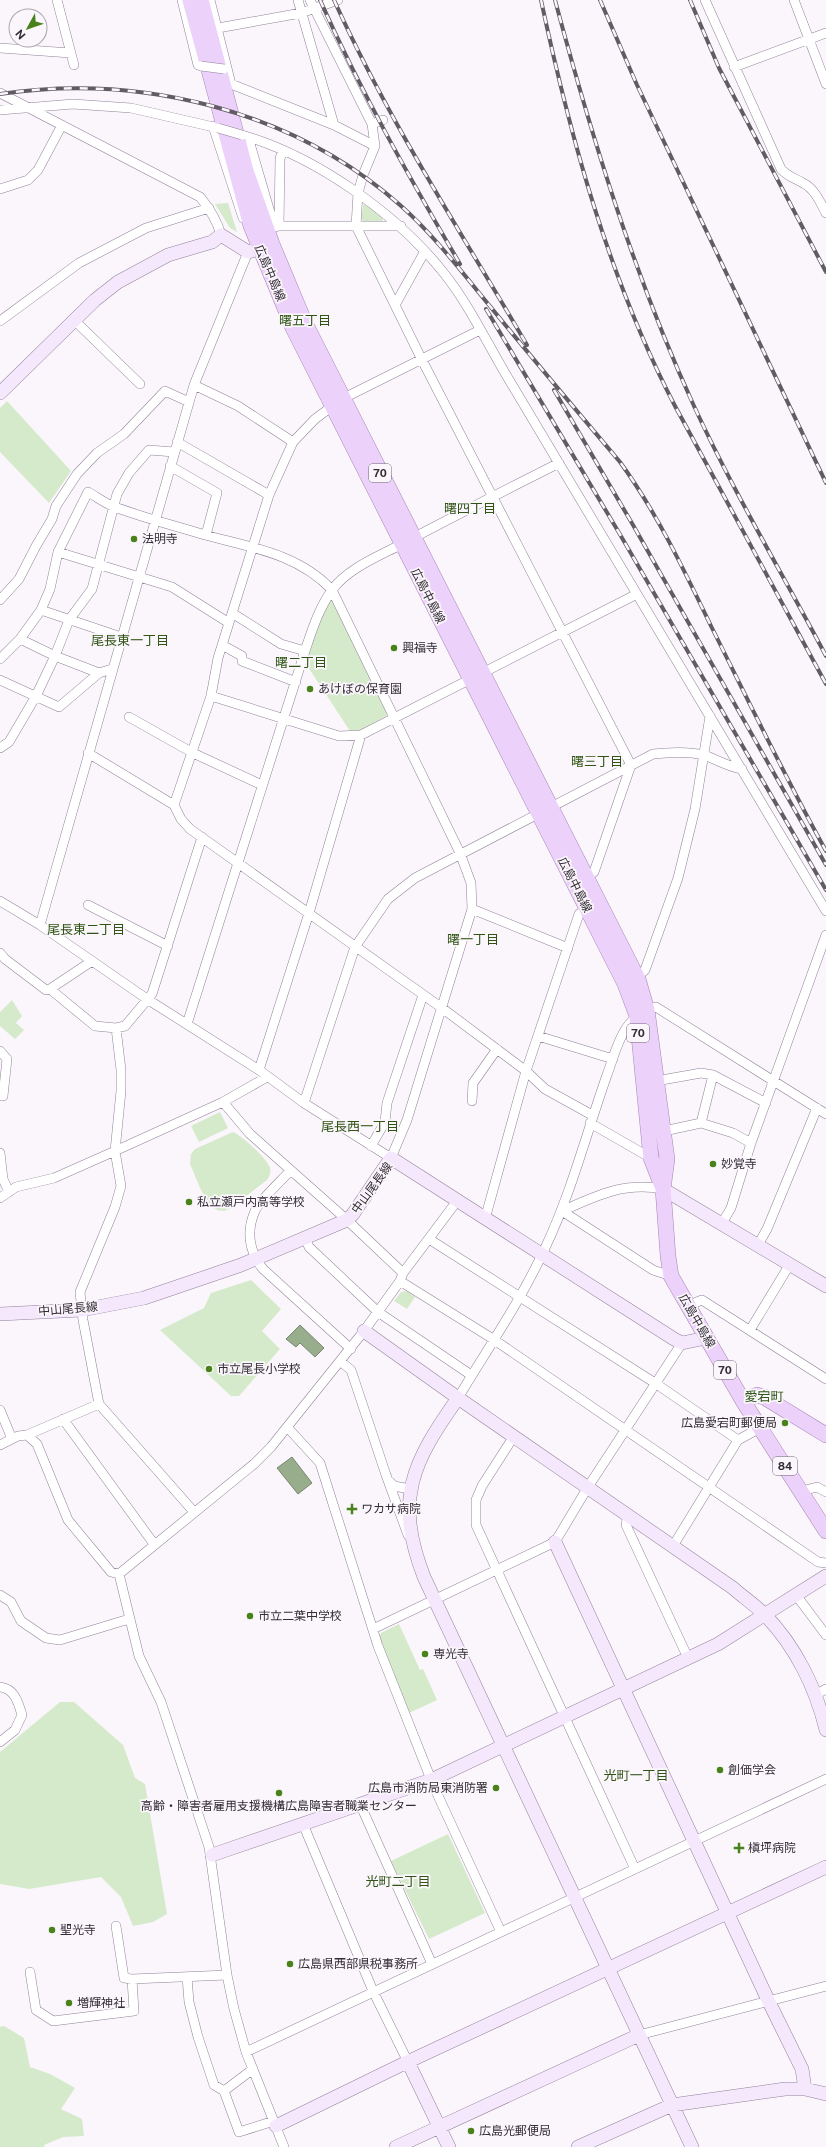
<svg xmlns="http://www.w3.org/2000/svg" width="826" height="2147" viewBox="0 0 826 2147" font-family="'Public Sans','Noto Sans JP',sans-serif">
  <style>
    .green { fill: #d5eaca }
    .water { fill: #97ad8c; stroke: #798772 }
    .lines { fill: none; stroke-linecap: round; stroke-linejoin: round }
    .street-casing { stroke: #92819a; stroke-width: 10 }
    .secondary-casing { stroke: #92819a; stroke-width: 14 }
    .primary-casing { stroke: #a484b3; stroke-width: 16 }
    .street { stroke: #fff; stroke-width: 9 }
    .secondary { stroke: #f6e8fc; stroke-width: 13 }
    .primary { stroke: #ecd1fa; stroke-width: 15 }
    .rail-casing { stroke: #615b64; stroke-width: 4 }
    .rail { stroke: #faf6fb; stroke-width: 2.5; stroke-dasharray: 8; stroke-linecap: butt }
    .street-bridge-casing { stroke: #92819a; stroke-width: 10; stroke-linecap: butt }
    .street-bridge { stroke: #fff; stroke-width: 9 }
    .poi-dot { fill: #49811b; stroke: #faf6fb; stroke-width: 1.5 }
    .labels { text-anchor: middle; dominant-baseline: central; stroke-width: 3.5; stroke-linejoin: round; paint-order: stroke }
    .shield { fill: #faf6fb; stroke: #6f6972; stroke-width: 1 }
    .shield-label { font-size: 11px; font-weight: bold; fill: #342d37 }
    .street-label { font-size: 12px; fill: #342d37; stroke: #faf6fb }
    .poi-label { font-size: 12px; fill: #342d37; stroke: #faf6fb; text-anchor: start }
    .neighbourhood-label { font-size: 13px; fill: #305415; stroke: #faf6fb }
  </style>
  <rect width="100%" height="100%" fill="#faf6fb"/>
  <path class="green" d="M228,203L237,232L230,228L215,204Z
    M366,204L383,218L382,222H364L361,218L363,205Z
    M7,401L71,471L49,503L0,452V408Z
    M330,600H333L388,711L386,716L359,731H350L306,664L315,632Z
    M12,1000L22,1016L16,1023L24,1030L15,1039L0,1026V1012Z
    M220,1112L228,1128L199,1142L191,1126Z
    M233,1132C242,1136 267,1158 270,1168C271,1173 270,1175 267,1180L229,1209C208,1220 197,1178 190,1164L191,1154L195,1149Z
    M251,1280L281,1309L262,1331L280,1349L239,1396H231L160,1330L204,1308L211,1293Z
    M407,1291L415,1297L407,1309L394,1301L401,1292Z
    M399,1624L420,1670L423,1669L437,1700L409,1713L379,1637L381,1633Z
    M60,1702H74L123,1745L135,1778L145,1784L167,1914L153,1922L133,1926L121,1897L101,1877L29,1889L0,1884V1752Z
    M448,1834L485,1913L429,1939L391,1861Z
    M4,2026L24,2038L30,2067L50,2074L75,2088L61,2109L82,2119L84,2136L63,2137L44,2145L45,2147H0V2027Z"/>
  <path class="water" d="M300,1325L324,1348L315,1357L300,1343L296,1347L286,1339Z
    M292,1457L312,1483L298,1494L277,1468Z"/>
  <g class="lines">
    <defs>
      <path id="street" d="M57,0L74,65
        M182,0L198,65L201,66
        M210,0L231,84L334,125L375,146
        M298,0L334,125
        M310,0L372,124L375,146L363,175L358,193L356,226L422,360L631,765L594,872L586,877
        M705,0L781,169C788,177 795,178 803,183C815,189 820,202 826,213
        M794,0L826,84
        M218,28L301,13L338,0
        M0,48L71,53
        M734,67L826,33
        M0,93L200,197C210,209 217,220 221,235
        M0,110L73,104L131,108L218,128
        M372,124L383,120
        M213,126L243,218
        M242,135C315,156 396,213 443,272C468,303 485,339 505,373L826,911
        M248,137L274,226
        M0,189L28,180L38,170L62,125
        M279,226L280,159L282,151
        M267,229L279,226H401
        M395,305L425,251
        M74,320L140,384
        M0,321L79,263L146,228L209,208
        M194,385L238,406L293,442
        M177,442L269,495
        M170,466L217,493L206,535
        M58,552L172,587L229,623
        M0,600L19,579L36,546L52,519L56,506L77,474L97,453L124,434L165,391L189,402
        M41,610L121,637
        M232,613L281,644L305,651
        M20,639L55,656L99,673
        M222,645L242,656V661L296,682
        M0,659L20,639L41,610L50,589L58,552L88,492C97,497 106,504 115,507C144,518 176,526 205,535C250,547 299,554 332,590L460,853L471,883L472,909L407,1120L391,1158L304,1103L259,1070L147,999L40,925L0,901
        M0,680L59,707L99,673L112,669
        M211,693V696L339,736L361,735L637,594
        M129,717L193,753L262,785
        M0,748L9,742L36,696L55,656L69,620L92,589L117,494L129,473L149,450L174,452
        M88,753L174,805L181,819L190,829L442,1008L526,1071L545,1089L592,1115
        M174,805L211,696L218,658L269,495L293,442L315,419L342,399L480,330
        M88,905L168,946
        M472,909L568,948
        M40,925L194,385L248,252
        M0,953L5,959L46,990L50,989L95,1026L116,1028L125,1026L152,994L202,837
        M635,979L645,970L678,878L695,809L710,716
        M50,989L92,961
        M187,1024L305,651C312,630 319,608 332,590C347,569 377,557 400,545C452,517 506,490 559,463
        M116,1028L121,1070V1091L115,1151L121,1186L115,1207L80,1292L83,1320L99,1404L194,1512
        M538,1036L613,1059
        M0,1051L7,1059L3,1096H0
        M259,1070L309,913L361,735
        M656,1081L701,1073L713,1075L766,1103
        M472,1101L473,1083L497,1049
        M223,1102L250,1134L347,1220L403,1273L400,1281L364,1331L271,1447L254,1464L119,1574L139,1656L161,1702L209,1847L227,1975L234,2009L246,2052L284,2147
        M304,1103L355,947L388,899L415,878L653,754C670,752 687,751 704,755C718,760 726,766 742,769
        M590,1123L651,1158
        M701,1123L713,1075
        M664,1131L701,1123L733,1133L751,1143
        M371,1146L385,1122L387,1103L423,995
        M0,1153L3,1179L9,1192
        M290,1171C282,1180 259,1201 255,1211C246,1231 249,1252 263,1269L351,1349
        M0,1198L16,1187L54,1178L115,1151L223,1102L267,1077
        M562,1211L653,1270L671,1276
        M562,1211C597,1195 624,1182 663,1189
        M485,1219L526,1071L579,914L587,908
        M722,1223L731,1208L751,1143L826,935
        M305,1238L309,1247L378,1312L471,1375
        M429,1239L655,1383L738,1440
        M758,1245L767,1229L817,1108
        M403,1273L457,1201
        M400,1281L493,1339L818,1562L826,1563
        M687,1306L702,1300L826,1379
        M750,1330L790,1264
        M340,1361L351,1370L386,1475L408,1535
        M458,1398C488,1348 522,1299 546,1246C572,1191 587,1131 607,1075C618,1045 622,1017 656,1007L826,1114
        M0,1410L12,1439
        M63,1419L154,1544
        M288,1428L320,1463L378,1646L434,1787L501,1932
        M27,1435L99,1404
        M514,1436L482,1486L476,1500V1525L635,1869
        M0,1445L18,1436L27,1435L37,1444L68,1520L111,1572L119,1574
        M388,1480L394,1486L410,1489
        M802,1491L817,1487L826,1492
        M628,1515L626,1525L688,1658
        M673,1546L738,1440L760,1428
        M0,1595L11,1602L21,1621L46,1638L60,1640L129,1619
        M796,1595L826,1635
        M373,1629L555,1542L588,1487L682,1343
        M0,1687C15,1689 18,1702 22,1715L15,1730L0,1742
        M815,1695L826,1689
        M360,1804L432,1964
        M303,1824L373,1991L408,2062
        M116,1926L124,1978L132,1979L227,1975
        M30,1972L36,2010L53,2021L134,2011L132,1979
        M187,1977L189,2002L198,2037L214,2085L224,2091
        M639,2035L826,1986
        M246,2052L826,1779
        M253,2069L224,2091L239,2132L274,2121"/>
      <path id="secondary" d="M0,393L95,300L118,282L168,255L212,242L221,235L248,252L269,246
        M663,1189L826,1286
        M0,1314L82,1310L144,1298L241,1265L347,1220L353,1214L391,1158L674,1339L682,1343L706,1338
        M364,1331L458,1398L733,1588C743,1597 755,1605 764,1614C795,1645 816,1688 826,1730
        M458,1398C412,1463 394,1499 424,1577L692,2147
        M555,1542L768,2000L802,2069L805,2089
        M212,1855L431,1780L718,1644L826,1576
        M408,2062L449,2147
        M276,2126L403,2064L826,1867
        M396,2147L639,2035
        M578,2147L672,2105L785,2089H805L826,2094"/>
      <path id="primary" d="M190,0L251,226L293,328L625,984L637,1016L651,1158L662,1186
        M201,0L246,171L272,244L305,323L638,979L647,1010L667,1159L663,1189L668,1256L671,1276L743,1401L826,1531
        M743,1401L757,1395L764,1397L826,1435"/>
    </defs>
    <use href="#street" class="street-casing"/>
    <use href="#secondary" class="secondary-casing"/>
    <use href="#primary" class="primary-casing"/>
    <use href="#street" class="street"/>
    <use href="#secondary" class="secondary"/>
    <use href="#primary" class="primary"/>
    <defs>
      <path id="rail" d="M320,0C361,92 409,177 460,264
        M334,0C388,120 461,232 527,345
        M541,0C571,140 609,279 675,406L826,684
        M555,0C592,138 634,275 694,406C733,491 782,573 826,656
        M600,0L637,85L826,483
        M690,0L719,68L826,272
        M0,94C140,73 292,110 400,205C433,234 461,271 489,305C532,358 576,410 620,462C657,513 684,570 711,626C749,702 785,777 826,851
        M486,309L618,531L826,890
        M554,390L633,525L826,865"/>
    </defs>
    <use href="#rail" class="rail-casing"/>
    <use href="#rail" class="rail"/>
    <defs>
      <path id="street-bridge" d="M201,66L224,69
        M218,128L242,135"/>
    </defs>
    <use href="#street-bridge" class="street-bridge-casing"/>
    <use href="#street-bridge" class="street-bridge"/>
  </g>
  <g class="poi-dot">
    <circle cx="134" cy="539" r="4"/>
    <circle cx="394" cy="648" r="4"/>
    <circle cx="310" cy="689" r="4"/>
    <circle cx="713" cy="1164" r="4"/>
    <circle cx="189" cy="1202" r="4"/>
    <circle cx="209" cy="1369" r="4"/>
    <circle cx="785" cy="1423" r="4"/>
    <path d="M350 1503h4v4h4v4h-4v4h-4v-4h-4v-4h4z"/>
    <circle cx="250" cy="1616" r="4"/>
    <circle cx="425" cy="1654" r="4"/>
    <circle cx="720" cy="1770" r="4"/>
    <circle cx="496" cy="1788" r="4"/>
    <circle cx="279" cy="1793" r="4"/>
    <path d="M737 1842h4v4h4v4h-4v4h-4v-4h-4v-4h4z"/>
    <circle cx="52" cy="1930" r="4"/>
    <circle cx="290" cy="1964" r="4"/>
    <circle cx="69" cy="2003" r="4"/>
    <circle cx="471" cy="2131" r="4"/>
  </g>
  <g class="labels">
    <g class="shield">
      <rect x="369" y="464" width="22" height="18" rx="3"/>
      <rect x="627" y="1024" width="22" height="18" rx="3"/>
      <rect x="714" y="1361" width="22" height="18" rx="3"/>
      <rect x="773" y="1457" width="24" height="18" rx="3"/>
    </g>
    <g class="shield-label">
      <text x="380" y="473">70</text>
      <text x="638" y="1033">70</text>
      <text x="725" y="1370">70</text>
      <text x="785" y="1466">84</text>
    </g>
    <g class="street-label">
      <text transform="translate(270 273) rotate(67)">広島中島線</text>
      <text transform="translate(428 596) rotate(63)">広島中島線</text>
      <text transform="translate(575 885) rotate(63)">広島中島線</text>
      <text transform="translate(372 1188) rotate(-54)">中山尾長線</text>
      <text transform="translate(68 1309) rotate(-5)">中山尾長線</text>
      <text transform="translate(697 1321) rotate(60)">広島中島線</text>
    </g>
    <g class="poi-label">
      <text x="142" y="539">法明寺</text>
      <text x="402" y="648">興福寺</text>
      <text x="318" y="689">あけぼの保育園</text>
      <text x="721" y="1164">妙覚寺</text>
      <text x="197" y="1202">私立瀬戸内高等学校</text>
      <text x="217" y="1369">市立尾長小学校</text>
      <text x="777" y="1423" text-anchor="end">広島愛宕町郵便局</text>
      <text x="361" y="1509">ワカサ病院</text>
      <text x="258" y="1616">市立二葉中学校</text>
      <text x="433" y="1654">専光寺</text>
      <text x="728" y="1770">創価学会</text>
      <text x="488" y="1788" text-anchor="end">広島市消防局東消防署</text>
      <text x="279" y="1806" text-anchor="middle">高齢・障害者雇用支援機構広島障害者職業センター</text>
      <text x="748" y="1848">槇坪病院</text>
      <text x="60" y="1930">聖光寺</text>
      <text x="298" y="1964">広島県西部県税事務所</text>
      <text x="77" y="2003">増輝神社</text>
      <text x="479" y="2131">広島光郵便局</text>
    </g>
    <g class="neighbourhood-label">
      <text x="305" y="320">曙五丁目</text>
      <text x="470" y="508">曙四丁目</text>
      <text x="130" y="640">尾長東一丁目</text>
      <text x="301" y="662">曙二丁目</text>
      <text x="597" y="761">曙三丁目</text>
      <text x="86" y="929">尾長東二丁目</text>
      <text x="473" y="939">曙一丁目</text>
      <text x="360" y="1126">尾長西一丁目</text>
      <text x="764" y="1396">愛宕町</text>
      <text x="636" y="1775">光町一丁目</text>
      <text x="398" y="1881">光町二丁目</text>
    </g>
  </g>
  <g transform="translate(28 28) rotate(230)"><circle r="19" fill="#faf6fb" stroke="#aba6ad"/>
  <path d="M0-3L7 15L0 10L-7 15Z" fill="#49811b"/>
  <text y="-6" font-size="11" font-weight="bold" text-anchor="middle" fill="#342d37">N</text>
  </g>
</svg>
